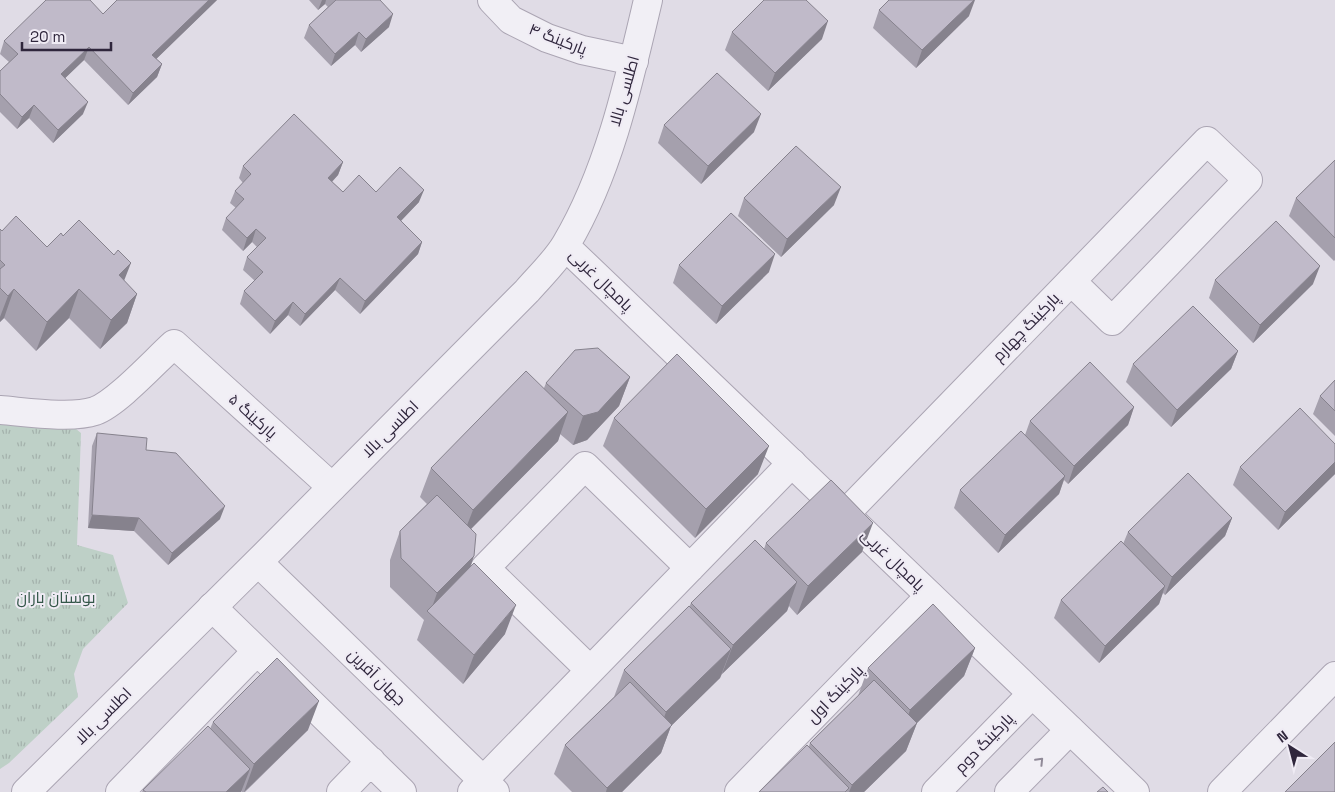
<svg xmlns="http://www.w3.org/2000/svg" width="1335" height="792" viewBox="0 0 1335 792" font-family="'Space Grotesk',Cairo,sans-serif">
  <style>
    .grass { fill: url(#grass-tufts) }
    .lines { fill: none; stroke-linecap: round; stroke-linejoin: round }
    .minor-casing { stroke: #aba5b3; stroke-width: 30 }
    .tertiary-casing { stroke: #aba5b3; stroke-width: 30 }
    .minor { stroke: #f1eff5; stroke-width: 28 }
    .tertiary { stroke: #f1eff5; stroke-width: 28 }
    .wall { fill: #a5a0ad }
    .shaded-wall { fill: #86828d }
    .building { fill: #c0bac9; stroke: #86828d }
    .oneway { stroke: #908a98 }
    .labels { text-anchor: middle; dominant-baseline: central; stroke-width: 4; stroke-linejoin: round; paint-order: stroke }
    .street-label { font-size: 16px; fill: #2f263c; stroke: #efebf4 }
    .park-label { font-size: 16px; fill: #345749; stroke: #efebf4 }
  </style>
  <defs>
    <pattern id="grass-tufts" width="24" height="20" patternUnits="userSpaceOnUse" patternTransform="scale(1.25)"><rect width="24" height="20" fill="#bed0c7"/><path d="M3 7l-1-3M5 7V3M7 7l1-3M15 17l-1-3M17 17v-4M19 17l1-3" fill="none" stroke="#a4b2ac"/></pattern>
  </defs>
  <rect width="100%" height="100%" fill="#e0dce6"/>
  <path class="grass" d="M0,407L55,412L81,433L77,545L113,555L128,603L83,649L74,674L78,697L9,763L0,769Z"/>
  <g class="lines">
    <defs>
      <path id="minor" d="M492,0L511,20L547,38L582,50L634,61
        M0,410C26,412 71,419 95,411C117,403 155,361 174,344L332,487
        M845,514L1207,141L1248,180L1112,321L1071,281
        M212,607L402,792
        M590,670L485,568L585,466L690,568
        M120,792L257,651
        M341,792L371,761
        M472,792L792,463
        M739,792L930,596
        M936,792L1032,694
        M1009,792L1070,730
        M1222,792L1335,676"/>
      <path id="tertiary" d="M565,246L1135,792
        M258,562L495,792
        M26,792L258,562L527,291C540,276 556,261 566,244C609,172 629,81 648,0"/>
    </defs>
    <use href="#minor" class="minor-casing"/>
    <use href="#tertiary" class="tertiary-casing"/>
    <use href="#minor" class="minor"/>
    <use href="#tertiary" class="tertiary"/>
  </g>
  <path class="wall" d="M217,0L156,59L162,64L157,77L128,105L84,60L65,78L83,114L53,143L29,118L17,129L0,112V71L9,62L0,54L4,41L103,14Z
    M309,0H380L389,27L361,52L355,45L331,66L304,38L309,25L328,7L325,4L318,10Z
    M879,10L969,16L916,68L873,28Z
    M732,32L822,39L768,91L725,50Z
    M664,125L754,132L701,184L658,143Z
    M1335,160V260L1334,261L1289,216L1296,198Z
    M343,162L338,175L332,182L343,192H376L419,202L401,221L422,242L418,254L360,314L335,290L300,326L288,315L270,334L240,304L244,291L255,281L243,270L247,257L257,247L252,242L243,251L222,230L226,218L236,208L230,203L235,191L243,183L239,178L243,166Z
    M744,198L834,205L781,257L738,216Z
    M0,229L2,231L47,247L63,236L124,281L137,294L127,323L100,349L69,318L36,351L4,318L0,322Z
    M679,265L769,272L716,324L673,283Z
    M1215,280L1313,284L1253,343L1209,298Z
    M1238,351L1231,369L1171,427L1126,382L1133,364Z
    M630,377L619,406L587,440L573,445L560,434L558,441L471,529L470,566L505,634L463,684L417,640L424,620L390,587V560L400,531L427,504L420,497L431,468L544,388L546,383Z
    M1335,380V436L1313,414L1320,396Z
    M1134,407L1128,425L1068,484L1064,480L1059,494L998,553L954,508L960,490L1025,435L1030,421Z
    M614,418L758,474L695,538L603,446Z
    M97,433L146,450L220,519L168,565L134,531L88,528L92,446Z
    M1335,444V474L1278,530L1233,485L1240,467Z
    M1232,518L1225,536L1165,595L1163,593L1159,604L1099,663L1054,618L1061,600L1123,544L1128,532Z
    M766,543L862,552L797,615L789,606L787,611L722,674L720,678L671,726L661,753L622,792H572L554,774L565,745L614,697L624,670L689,607L691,603L764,549Z
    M975,648L964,676L917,723L906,751L864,792H759L809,746L810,743L858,696L868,668Z
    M213,722L308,730L245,792H242V791L241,792H142L143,790L210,729Z"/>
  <path class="shaded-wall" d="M209,0H217L148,67L152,55Z
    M322,0H326L325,4L318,10Z
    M974,0H975L969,16L916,68L922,50Z
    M393,14L389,27L361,52L366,39Z
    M828,21L822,39L768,91L775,73Z
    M359,32L355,45L331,66L335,54Z
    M89,47L84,60L57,86L61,74Z
    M162,64L157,77L128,105L133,93Z
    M88,102L83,114L53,143L58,130Z
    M34,105L29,118L17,129L22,117Z
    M761,114L754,132L701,184L708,166Z
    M343,162L338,175L323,191L328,178Z
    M841,187L834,205L781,257L787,239Z
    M424,190L419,202L393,229L397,217Z
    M256,229L252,242L243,251L247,238Z
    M422,242L418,254L360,314L365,301Z
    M775,254L769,272L716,324L722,306Z
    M131,263L120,291L119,275Z
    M1320,266L1313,284L1253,343L1260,325Z
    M340,278L335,290L300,326L305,314Z
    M14,289L4,318L0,322V317L8,296Z
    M79,289L69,318L36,351L47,322Z
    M137,294L127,323L100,349L111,320Z
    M293,302L288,315L270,334L275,321Z
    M1238,351L1231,369L1171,427L1177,410Z
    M630,377L619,406L587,440L573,445L583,416Z
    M1134,407L1128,425L1068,484L1074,466Z
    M568,412L558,441L462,538L473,510Z
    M769,446L758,474L695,538L706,509Z
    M1335,462V474L1278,530L1285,512Z
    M1065,476L1059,494L998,553L1005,535Z
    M225,506L220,519L168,565L172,553Z
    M92,515L139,518L134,531L88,528Z
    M1232,518L1225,536L1165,595L1172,577Z
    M873,523L862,552L797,615L808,586Z
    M474,556L464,585L430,613L437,593Z
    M797,582L787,611L722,674L733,645Z
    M1165,586L1159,604L1099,663L1105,646Z
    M516,605L505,634L463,684L474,655Z
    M975,648L964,676L917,723L906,751L864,792H849L852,785L900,739L910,710Z
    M731,649L720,678L671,726L661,753L622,792H606L607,788L656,740L666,712Z
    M319,701L308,730L244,792L254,764Z
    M250,769L241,792H226Z"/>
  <path class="building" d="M46,0H90L103,14L117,0H209L152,55L162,64L133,93L89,47L61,74L88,102L58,130L34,105L22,117L0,94V71L18,54L4,41Z
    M336,0H380L393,14L366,39L359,32L335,54L309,25Z
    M764,0H806L828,21L775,73L732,32Z
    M889,0H974L922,50L879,10Z
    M717,73L761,114L708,166L664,125Z
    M294,114L343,162L328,178L343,192L359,175L376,192L400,167L424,190L397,217L422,242L365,301L340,278L305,314L293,302L275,321L244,291L263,272L247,257L266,238L256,229L247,238L226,218L244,199L235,191L251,174L243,166Z
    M796,146L841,187L787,239L744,198Z
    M1335,160V238L1296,198Z
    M731,213L775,254L722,306L679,265Z
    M16,216L47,247L61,233L63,236L79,220L114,255L118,250L131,263L119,275L137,294L111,320L79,289L47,322L14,289L8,296L0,288V269L5,265L0,260V229L2,231Z
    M1276,221L1320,266L1260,325L1215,280Z
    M1193,306L1238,351L1177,410L1133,364Z
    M598,348L630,377L598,412L583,416L546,383L575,350Z
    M677,354L769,446L706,509L614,418Z
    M1090,362L1134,407L1074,466L1030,421Z
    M526,371L568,412L473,510L431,468Z
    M1335,380V411L1320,396Z
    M1300,408L1335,444V462L1285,512L1240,467Z
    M1021,431L1065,476L1005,535L960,490Z
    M97,433L147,438L146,450L176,453L225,506L172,553L139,518L92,515Z
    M1188,473L1232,518L1172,577L1128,532Z
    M831,480L873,523L808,586L766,543Z
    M437,495L476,534L474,556L437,593L401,558L400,531Z
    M755,540L797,582L733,645L691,603Z
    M1121,541L1165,586L1105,646L1061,600Z
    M474,563L516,605L474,655L427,611Z
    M933,604L975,648L910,710L868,668Z
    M689,606L731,649L666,712L624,670Z
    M277,658L319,701L254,764L213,722Z
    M874,680L917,723L852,785L810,743Z
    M630,682L672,725L607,788L565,745Z
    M208,726L250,769L226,792H146L143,790Z
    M1335,742V792H1285Z
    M807,745L849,788L845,792H759Z
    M1103,787L1108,792H1097Z"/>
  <defs><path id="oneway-chevron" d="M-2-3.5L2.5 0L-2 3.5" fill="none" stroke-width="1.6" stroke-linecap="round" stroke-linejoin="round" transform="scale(1.25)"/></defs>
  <use class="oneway" href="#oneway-chevron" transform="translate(1040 761) rotate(-46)"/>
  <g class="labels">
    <g class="street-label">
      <text transform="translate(558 39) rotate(21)">پارکینگ ۴</text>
      <text transform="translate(624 91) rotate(-74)">اطلسی بالا</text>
      <text transform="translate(601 280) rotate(44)">پامچال غربی</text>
      <text transform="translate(1026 327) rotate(-46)">پارکینگ چهارم</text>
      <text transform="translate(253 416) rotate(42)">پارکینگ ۵</text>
      <text transform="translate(390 429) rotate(-45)">اطلسی بالا</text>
      <text transform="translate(893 560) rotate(44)">پامچال غربی</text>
      <text transform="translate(377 677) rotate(44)">جهان آفرین</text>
      <text transform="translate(835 694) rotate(-46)">پارکینگ اول</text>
      <text transform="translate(103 716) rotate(-45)">اطلسی بالا</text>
      <text transform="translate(984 743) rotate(-46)">پارکینگ دوم</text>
    </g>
    <g class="park-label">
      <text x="56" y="597">بوستان باران</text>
    </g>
  </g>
  <g transform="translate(1290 747) rotate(324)" stroke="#efebf4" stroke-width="4" paint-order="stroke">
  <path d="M0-4L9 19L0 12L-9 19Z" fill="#2f263c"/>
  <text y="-8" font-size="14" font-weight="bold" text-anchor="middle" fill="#2f263c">N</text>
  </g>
  <path d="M22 42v8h89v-8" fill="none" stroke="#2f263c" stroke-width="2.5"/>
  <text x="30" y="42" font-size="15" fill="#2f263c" stroke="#efebf4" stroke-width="4" paint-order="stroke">20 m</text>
</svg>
